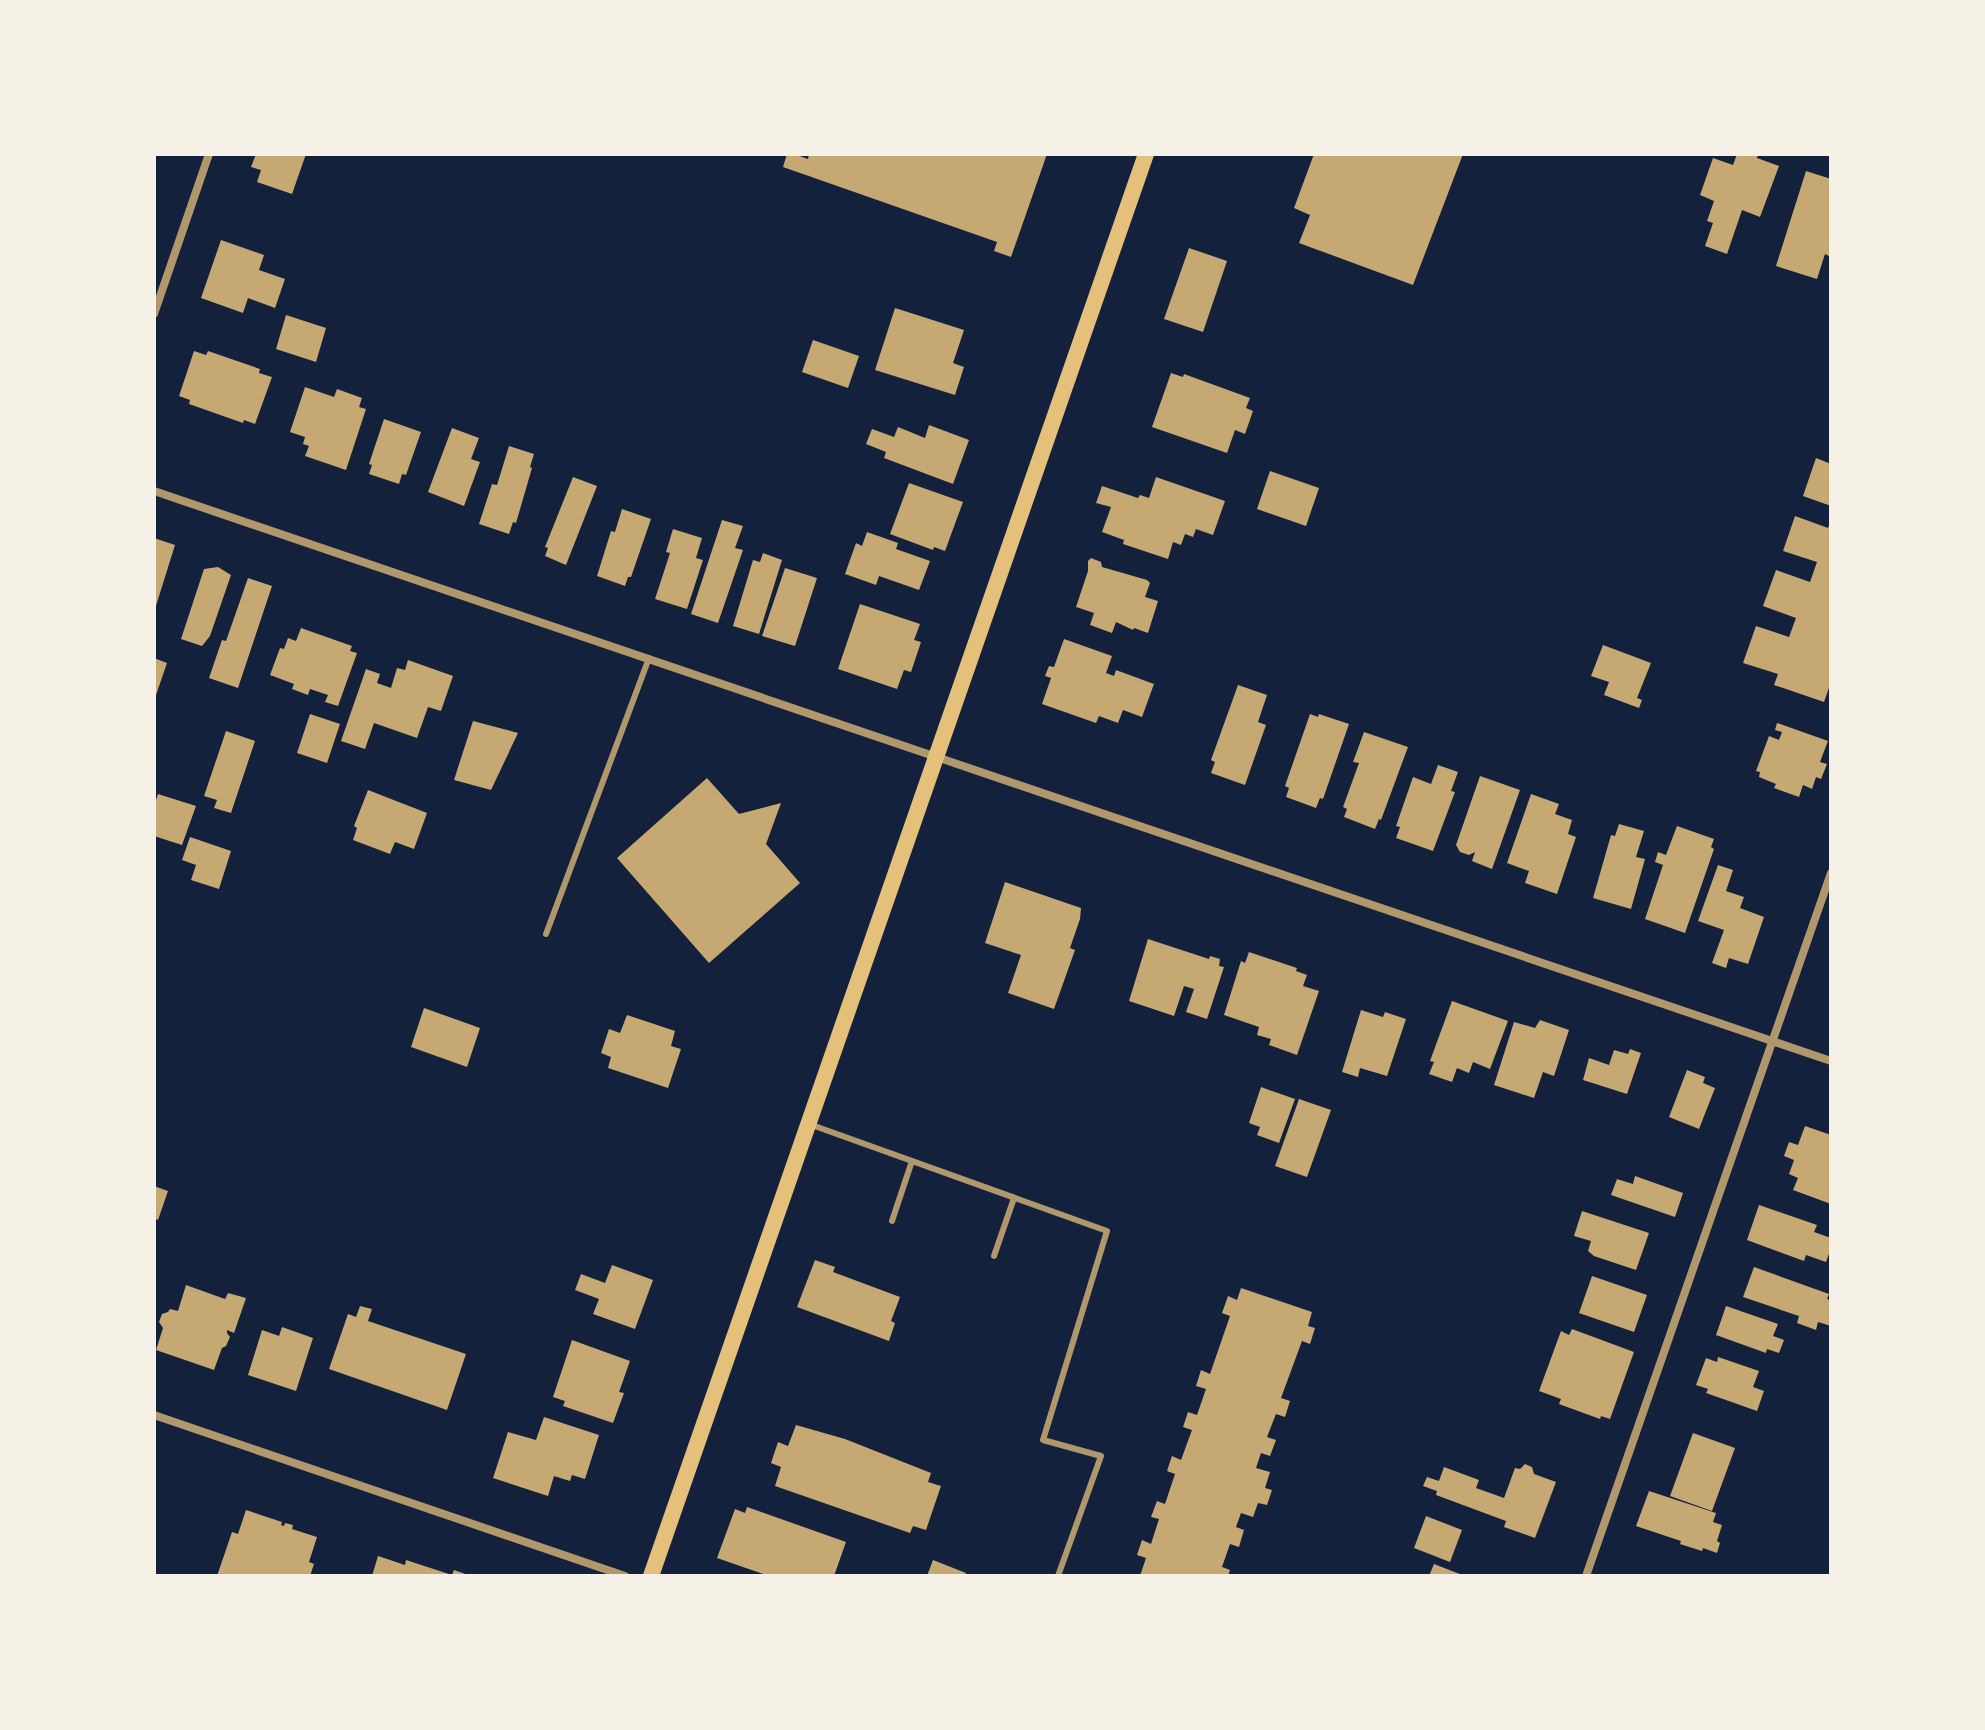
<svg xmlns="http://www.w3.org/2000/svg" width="1985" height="1730" viewBox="0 0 1985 1730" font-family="'Varela Round',sans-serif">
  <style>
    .building { fill: #c6a872 }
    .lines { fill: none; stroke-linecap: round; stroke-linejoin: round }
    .service { stroke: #b1986c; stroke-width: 6 }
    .minor { stroke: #b1986c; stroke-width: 8 }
    .secondary { stroke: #e5c07b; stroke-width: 16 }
  </style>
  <rect width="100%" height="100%" fill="#14213d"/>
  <path class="building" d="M256,154H306L292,194L257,182L261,170L251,167Z
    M787,154H794L808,159L809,154H1047L1011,257L994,251L997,242L783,167Z
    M1314,154H1463L1413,285L1299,243L1310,215L1294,208Z
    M1737,154H1758L1757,158L1779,166L1760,217L1742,210L1727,254L1705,246L1713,223L1707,221L1714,201L1700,195L1713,158L1733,165Z
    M1806,171L1831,179V220L1829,225L1831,226V250L1829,256L1825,254L1817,279L1776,266Z
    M221,240L264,255L259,270L285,279L275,308L248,298L243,313L201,298Z
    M1189,248L1227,261L1203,332L1164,319Z
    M895,308L964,330L953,363L964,367L955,395L875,370Z
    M286,315L326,328L316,362L276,349Z
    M813,340L859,356L848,388L802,372Z
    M194,351L206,355L208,351L260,369L259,373L272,377L255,424L244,420L243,423L189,404L190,400L179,396Z
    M1171,373L1183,377L1184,374L1250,398L1246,408L1253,411L1245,434L1235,430L1227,453L1152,427Z
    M305,387L334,397L337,389L362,398L359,407L366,409L346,470L305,456L309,446L303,444L305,437L290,432Z
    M384,419L421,432L406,475L402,474L399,484L369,474L372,465L369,464Z
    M929,425L969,440L953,484L884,458L886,452L866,444L872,429L894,437L898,427L925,438Z
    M452,428L479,438L471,459L480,462L464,506L428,492Z
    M509,446L534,454L530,467L532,468L516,523L513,522L509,534L479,524L492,484L497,485Z
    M1816,458L1831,464V506L1803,496Z
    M1270,471L1319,488L1306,526L1257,509Z
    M573,477L597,486L566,565L545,556L548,548L545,547Z
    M1156,477L1225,501L1213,535L1196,529L1193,537L1185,534L1181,545L1173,542L1168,559L1123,544L1124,540L1102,532L1111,507L1096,503L1102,486L1138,498L1140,495L1149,498Z
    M909,483L963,502L945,551L934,547L933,550L890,534Z
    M622,509L651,519L631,577H628L625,586L597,576L611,531L615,532Z
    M1795,516L1828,528L1831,521V682L1824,702L1774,685L1778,674L1743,663L1756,626L1789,637L1796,618L1763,606L1776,570L1810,582L1817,562L1783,551Z
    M722,520L743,526L735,548L743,550L718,623L691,614Z
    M673,529L702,538L696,558L703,560L687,609L655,599L670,553L666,552Z
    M867,532L898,543L896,549L930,561L919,590L879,576L876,585L845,574L856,543L862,546Z
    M154,538L175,545L155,609H154Z
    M763,553L782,560L759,634L733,626L753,560L760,562Z
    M1091,558L1101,562L1102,567L1147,580L1150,583L1145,597L1158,601L1148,633L1134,628L1133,630L1116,622L1112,633L1090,625L1094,613L1076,607L1088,571V561Z
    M218,567L231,575L210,636L202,646L181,639L204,569Z
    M785,568L817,578L795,646L762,636Z
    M248,578L272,586L238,688L209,678L222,640L226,641Z
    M860,604L920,624L914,640L921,642L911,672L904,670L897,689L838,669Z
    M301,628L352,646L350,651L357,653L338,706L325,702L328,695L310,689L308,695L292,689L294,684L270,675L280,648L284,649L288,638L296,641Z
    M1064,639L1112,656L1106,673L1114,676L1116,670L1154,684L1142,717L1123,710L1118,723L1099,716L1096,723L1042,704L1051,678L1045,676L1049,666L1054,667Z
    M1603,645L1651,663L1637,698L1642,700L1639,708L1604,695L1609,682L1591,676Z
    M154,658L167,663L156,695L154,694Z
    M408,660L453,676L441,711L428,707L417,738L374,723L365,749L341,741L366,669L380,674L377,683L391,688L397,668L405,670Z
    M1238,685L1267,695L1258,722L1266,725L1245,785L1211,773L1215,762L1211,760Z
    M310,714L340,724L327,763L297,753Z
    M1310,714L1318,717L1319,714L1349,724L1323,799L1320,798L1316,808L1286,797L1289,788L1285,786Z
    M473,721L518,733L491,790L454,780Z
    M1777,723L1828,741L1820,762L1827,764L1821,779L1816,777L1812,789L1803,785L1799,797L1774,788L1776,784L1759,777L1760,772L1756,771L1769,736L1779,740L1782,732L1775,730Z
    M226,731L255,741L231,813L214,808L217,800L204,796Z
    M1364,732L1408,747L1381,820L1379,819L1375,829L1344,817L1347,809L1343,807L1359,763L1353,762Z
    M1438,765L1458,772L1451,791L1455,792L1433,851L1396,838L1400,827L1396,826L1413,777L1431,784Z
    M1480,776L1520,790L1492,869L1472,861L1475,852L1469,855L1460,852L1456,845Z
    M707,778L739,814L781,803L766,844L800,883L709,963L617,858Z
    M368,790L427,813L414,849L395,842L390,854L353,840L357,828L354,826Z
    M158,794L196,806L182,845L154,836V806Z
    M1531,794L1559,804L1555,814L1572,820L1568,834L1576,837L1557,894L1525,883L1529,871L1507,863Z
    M1619,824L1644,831L1636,857L1645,859L1631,909L1593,898L1611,835L1615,836Z
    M1677,826L1714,839L1711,847L1714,849L1685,933L1645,919L1663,865L1655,862L1658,852L1666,855Z
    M190,837L231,851L219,889L191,880L196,865L182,860Z
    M1718,865L1733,870L1726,891L1744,897L1740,908L1764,917L1748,964L1729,958L1726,968L1712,963L1724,930L1698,921Z
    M1005,882L1081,908L1080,919L1070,948L1075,950L1054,1009L1008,993L1021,955L985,943Z
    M1148,939L1209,959L1210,956L1220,959L1219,966L1224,967L1207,1019L1186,1012L1194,989L1184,986L1174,1016L1129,1001Z
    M1249,952L1297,968L1296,971L1307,975L1303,986L1319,991L1297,1055L1269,1045L1271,1039L1257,1035L1259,1027L1224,1015L1241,961L1245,963Z
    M1452,1001L1508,1021L1490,1069L1473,1062L1469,1073L1457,1068L1452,1082L1429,1074L1434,1062L1430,1061Z
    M424,1008L480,1028L467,1067L411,1047Z
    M1361,1010L1383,1017L1385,1012L1406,1019L1387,1076L1360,1068L1358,1077L1342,1072Z
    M627,1015L675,1031L671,1046L681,1049L668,1088L608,1068L611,1057L601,1053L609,1029L620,1033Z
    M1540,1020L1569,1030L1554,1076L1543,1072L1534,1098L1494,1085L1514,1022L1535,1028Z
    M1630,1049L1641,1053L1627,1094L1583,1080L1589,1058L1609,1065L1614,1050L1628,1054Z
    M1687,1070L1705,1077L1703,1083L1715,1088L1699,1129L1669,1117Z
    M1261,1087L1295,1099L1279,1143L1257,1135L1260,1127L1249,1123Z
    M1299,1099L1331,1110L1307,1177L1275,1166Z
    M1805,1126L1831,1135V1204L1793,1190L1798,1178L1789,1174L1794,1160L1784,1156L1789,1142L1798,1145Z
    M1635,1176L1683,1193L1675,1217L1611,1195L1617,1179L1633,1184Z
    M154,1186L168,1191L158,1220L154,1218Z
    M1759,1205L1817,1225L1814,1232L1831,1238V1248L1826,1262L1806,1255L1804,1261L1747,1240Z
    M1582,1211L1649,1233L1636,1270L1594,1256L1588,1251L1591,1241L1574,1236Z
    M815,1260L835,1267L833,1272L900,1297L891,1321L895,1323L889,1341L797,1307Z
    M612,1265L653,1280L635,1329L593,1314L599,1299L575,1290L581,1274L605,1283Z
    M1754,1267L1829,1294L1827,1299L1831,1300V1326L1818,1322L1816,1330L1797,1323L1799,1316L1743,1297Z
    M1592,1276L1647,1295L1634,1332L1579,1313Z
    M186,1285L225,1299L228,1293L246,1298L234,1333L227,1330V1333L230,1337L226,1346L222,1348L214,1370L156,1350L163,1328L159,1322L162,1314L168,1312L170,1309L178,1311Z
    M1241,1288L1312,1312L1308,1326L1315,1328L1310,1344L1302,1341L1281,1398L1290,1401L1285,1417L1276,1414L1267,1437L1276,1440L1270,1456L1261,1453L1256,1468L1270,1472L1265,1488L1272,1490L1267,1505L1258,1503L1253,1517L1241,1513L1236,1527L1244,1530L1239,1547L1230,1544L1222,1567L1230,1570L1228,1576H1140L1146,1558L1137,1555L1142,1540L1151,1544L1159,1519L1151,1517L1157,1501L1165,1504L1175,1474L1167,1471L1172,1456L1181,1460L1192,1430L1183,1427L1188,1412L1197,1415L1206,1389L1196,1386L1201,1370L1210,1374L1230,1316L1222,1313L1228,1296L1237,1300Z
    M360,1306L372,1309L368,1321L466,1354L447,1410L329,1369L348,1314L356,1317Z
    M1726,1306L1778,1324L1773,1336L1784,1340L1779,1353L1767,1349L1766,1353L1716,1335Z
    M282,1327L313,1338L296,1391L248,1375L262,1330L279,1336Z
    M1572,1329L1634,1352L1610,1419L1601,1416L1600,1419L1559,1404L1561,1399L1539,1391L1561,1331L1569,1335Z
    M572,1340L630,1361L619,1392L624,1393L613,1423L563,1406L565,1401L553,1397Z
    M1718,1357L1759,1371L1753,1387L1764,1391L1757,1411L1706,1393L1708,1389L1696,1385L1706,1358L1717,1362Z
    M544,1417L599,1435L585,1479L572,1475L570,1481L554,1476L548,1496L493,1478L508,1432L536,1440Z
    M796,1425L845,1439L931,1473L928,1482L941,1486L926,1530L913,1526L910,1533L775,1486L781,1467L771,1463L778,1442L788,1446Z
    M1693,1433L1735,1448L1712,1511L1670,1496Z
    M1525,1464L1532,1467L1534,1474L1556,1482L1535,1538L1504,1527L1506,1521L1436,1495L1437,1491L1423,1486L1427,1477L1439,1481L1444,1467L1479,1480L1476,1488L1504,1498L1515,1468L1520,1469Z
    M1649,1491L1716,1513L1713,1522L1722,1525L1717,1541L1720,1543L1717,1553L1703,1548L1702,1551L1680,1544L1681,1541L1636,1526Z
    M747,1507L846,1542L834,1576H769L717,1558L735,1509L745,1513Z
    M246,1510L282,1522L281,1525L284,1526L285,1523L293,1525L292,1529L317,1537L309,1562L314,1564L310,1576H217L232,1532L238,1534Z
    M1426,1516L1462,1530L1450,1562L1414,1548Z
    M378,1556L405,1565L406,1560L452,1575L454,1570L471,1576H372Z
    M933,1560L966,1573L965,1576H927Z
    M1434,1564L1465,1576H1429Z"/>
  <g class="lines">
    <path class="service" d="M546,934L649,658
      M809,1124L1107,1231L1043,1440L1101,1456L1058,1576
      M892,1221L912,1161
      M994,1256L1014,1198"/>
    <path class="minor" d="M154,314L209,154
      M154,491L1831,1061
      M154,1415L625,1576
      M1586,1576L1831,873"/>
    <path class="secondary" d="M651,1576L1146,154"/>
  </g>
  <rect width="1985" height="1730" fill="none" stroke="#f6f1e7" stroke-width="312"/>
</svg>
